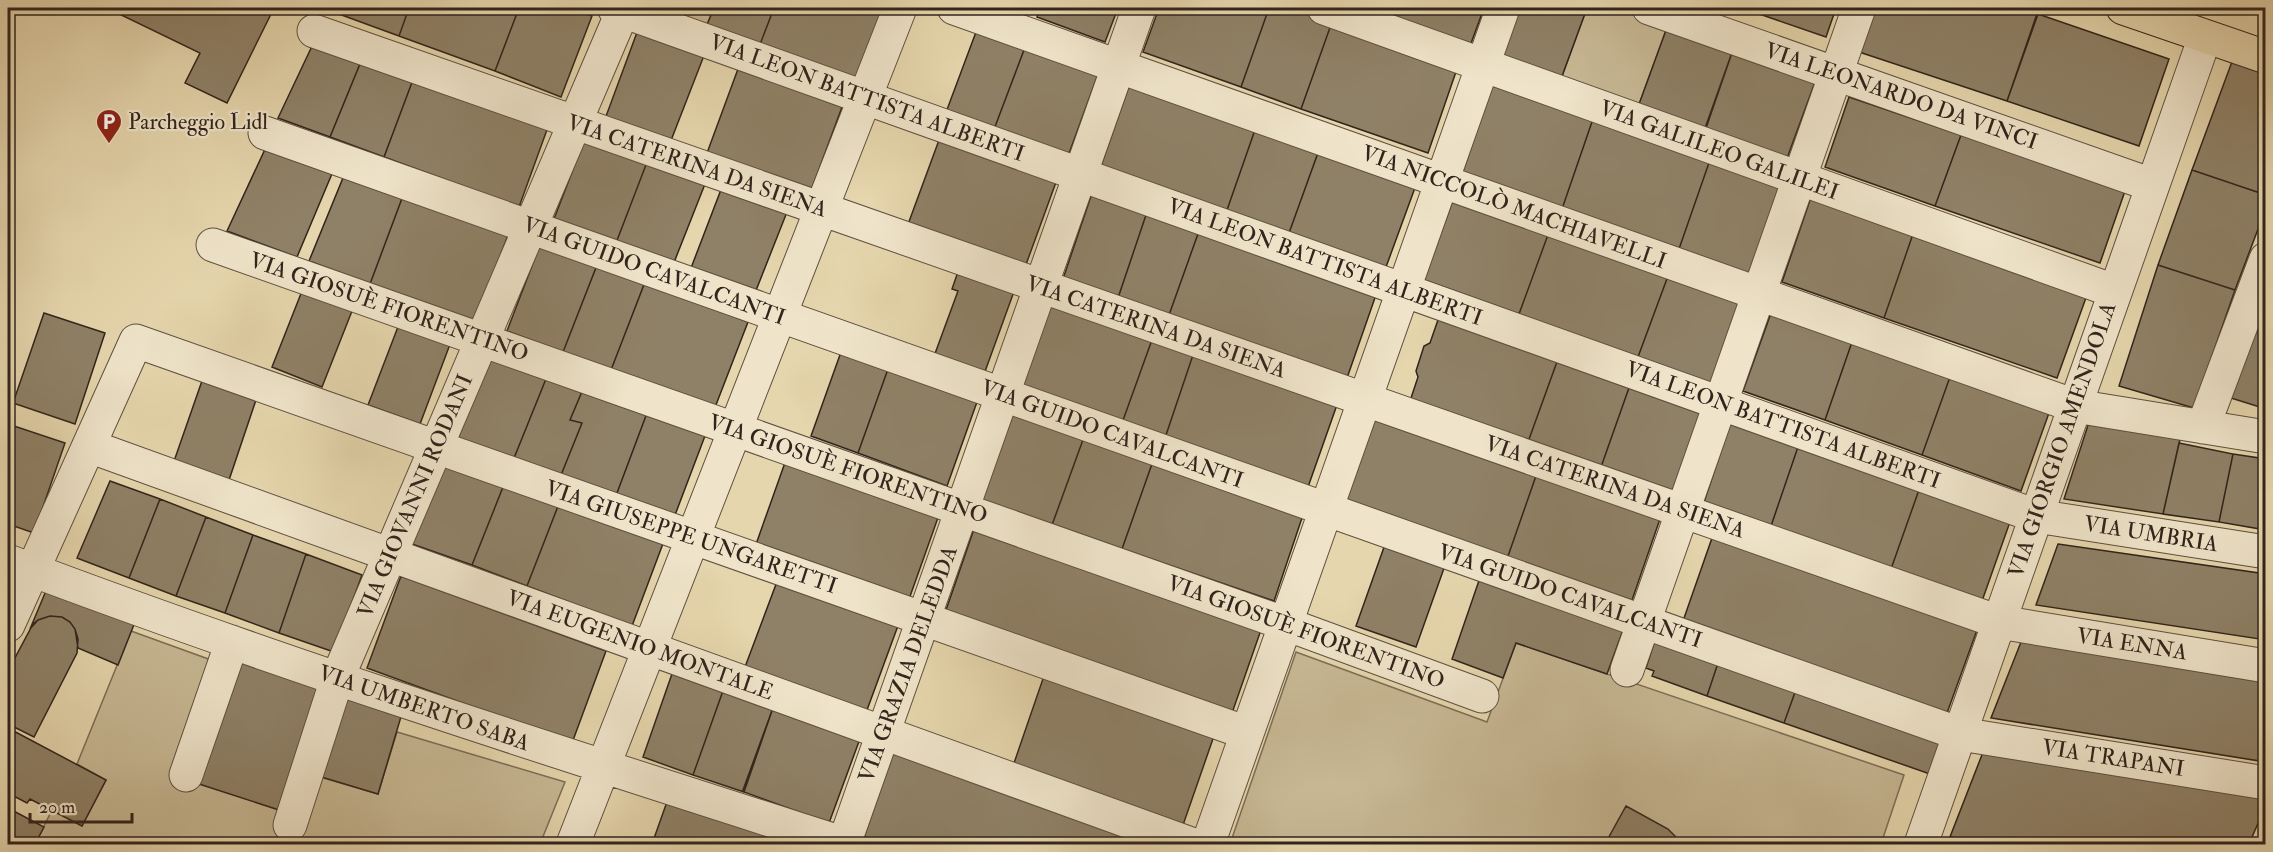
<svg xmlns="http://www.w3.org/2000/svg" width="2273" height="852" viewBox="0 0 2273 852" font-family="'IM FELL Double Pica',serif">
  <style>
    .green { fill: #c7b894; stroke: #7c6e58; stroke-width: 1.5 }
    .building { fill: #8f8167; stroke: #31241c; stroke-width: 1.5 }
    .lines { fill: none; stroke-linecap: round; stroke-linejoin: round }
    .minor-casing { stroke: #5e5040; stroke-width: 35 }
    .primary-casing { stroke: #31241c; stroke-width: 35 }
    .minor { stroke: #efe4ca; stroke-width: 33 }
    .primary { stroke: #e6d6ad; stroke-width: 33 }
    .labels { text-anchor: middle; dominant-baseline: central; stroke-width: 4.5; stroke-linejoin: round; paint-order: stroke }
    .street-label { font-size: 22px; fill: #31241c; stroke: #efe4ca }
    .poi-label { font-size: 22px; fill: #31241c; stroke: #efe4ca; text-anchor: start }
  </style>
  <rect width="100%" height="100%" fill="#e6d6ad"/>
  <filter id="stains"><feTurbulence type="fractalNoise" baseFrequency=".00333" numOctaves="4"/><feColorMatrix values="0 0 0 0 .2 0 0 0 0 .09 0 0 0 0 .02 0 0 0 .5 -.17"/></filter>
  <radialGradient id="worn" r=".72"><stop offset=".6" stop-color="#630" stop-opacity="0"/><stop offset="1" stop-color="#630" stop-opacity=".3"/></radialGradient>
  <path class="green" d="M653,8H714L706,27Z
    M1587,8H1626L1669,22L1638,107L1561,79Z
    M131,631L225,665L307,773L378,794L397,732L565,782L540,844H35L52,810L82,826L106,780L77,764Z
    M1516,643L1904,775L1881,844H1230L1296,652L1487,722Z"/>
  <path class="building" d="M113,8H274L227,103L185,83L200,53L111,10Z
    M329,8H409L399,36L328,10Z
    M409,8H519L495,71L399,36Z
    M519,8H571L592,16L561,97L495,71Z
    M714,8H774L759,47L706,27Z
    M774,8H888L860,84L759,47Z
    M1040,8H1118L1105,42L1037,17Z
    M1159,8H1269L1241,87L1143,52Z
    M1269,8H1289L1332,22L1301,109L1241,87Z
    M1362,8H1484L1470,46Z
    M1517,8H1587L1561,79L1499,56Z
    M1742,8H1836L1826,37Z
    M1873,8H2039L2007,101L1859,52Z
    M2038,14L2169,59L2139,146L2007,101Z
    M1332,22L1458,66L1428,153L1301,109Z
    M1669,22L1735,44L1705,131L1638,107Z
    M979,24L1027,42L993,132L945,115Z
    M639,27L705,53L670,143L605,119Z
    M314,42L362,59L330,137L278,118Z
    M1027,42L1100,69L1067,159L993,132Z
    M1735,44L1818,74L1786,161L1704,131Z
    M362,59L414,77L384,157L330,137Z
    M2233,59L2266,69V195L2192,170Z
    M738,69L842,107L811,191L707,153Z
    M414,77L548,127L519,207L384,157Z
    M1494,81L1594,116L1562,209L1462,174Z
    M1130,83L1256,127L1227,210L1101,166Z
    M1849,97L1961,135L1935,206L1825,167Z
    M1594,116L1711,157L1679,249L1562,209Z
    M1256,127L1319,150L1289,233L1227,210Z
    M942,132L1059,174L1024,270L907,227Z
    M587,133L649,157L616,243L554,219Z
    M1961,135L2125,191L2100,263L1935,206Z
    M267,145L334,169L297,257L227,231Z
    M1319,150L1416,185L1386,267L1289,233Z
    M649,157L707,179L673,265L616,243Z
    M1711,157L1782,182L1749,274L1679,249Z
    M2192,170L2266,195V208L2235,290L2158,265Z
    M345,173L404,193L370,284L309,261Z
    M722,187L787,212L755,293L691,268Z
    M404,193L509,233L474,323L370,284Z
    M1092,193L1147,212L1118,298L1063,279Z
    M1454,197L1549,232L1519,314L1424,280Z
    M1811,197L1913,234L1884,318L1782,282Z
    M1147,212L1199,231L1169,315L1118,298Z
    M1199,231L1377,292L1347,378L1169,315Z
    M1549,232L1668,276L1638,357L1519,314Z
    M1913,234L2087,295L2057,378L1884,318Z
    M543,237L597,265L563,352L507,331Z
    M597,265L645,282L611,370L563,352Z
    M2158,265L2235,290L2194,408L2119,386Z
    M960,266L1016,286L983,377L933,359L958,291L952,289Z
    M1668,276L1741,301L1711,383L1638,357Z
    M645,282L748,322L714,410L611,370Z
    M304,286L354,306L322,387L272,367Z
    M2266,298V409L2231,398Z
    M1050,301L1153,337L1122,423L1019,386Z
    M44,313L105,333L75,424L13,403Z
    M1771,313L1852,342L1825,420L1743,391Z
    M1439,317L1558,359L1528,442L1410,401L1418,377L1416,371L1424,346L1430,343Z
    M401,319L452,339L420,424L368,405Z
    M1153,337L1194,352L1165,438L1122,423Z
    M1852,342L1950,377L1922,455L1825,420Z
    M494,349L550,369L512,463L456,443Z
    M841,352L888,369L858,453L811,436Z
    M1194,352L1338,402L1308,487L1165,438Z
    M1558,359L1630,385L1601,467L1528,442Z
    M550,369L586,382L570,420L582,423L559,480L512,463Z
    M888,369L977,402L947,486L858,453Z
    M1950,377L2049,413L2021,491L1922,455Z
    M203,378L257,397L228,483L173,464Z
    M586,382L650,405L614,501L559,480L582,423L570,420Z
    M1630,385L1704,411L1674,493L1601,467Z
    M650,405L708,428L672,523L614,501Z
    M1014,411L1084,437L1052,525L982,500Z
    M1372,416L1537,473L1507,559L1342,501Z
    M2090,419L2181,435L2163,514L2064,499Z
    M1731,421L1799,444L1771,526L1704,502Z
    M8,424L65,443L34,533L8,524Z
    M1084,437L1153,461L1122,549L1052,525Z
    M2179,443L2233,454L2219,522L2163,514Z
    M1799,444L1920,487L1891,569L1771,526Z
    M2233,454L2266,459V530L2219,522Z
    M787,457L940,512L908,602L755,547Z
    M446,460L505,482L472,565L412,544Z
    M1153,461L1304,512L1274,601L1122,549Z
    M1537,473L1661,516L1631,603L1507,559Z
    M110,481L160,499L129,578L77,558Z
    M505,482L560,501L527,586L472,565Z
    M1920,487L2011,519L1982,601L1891,569Z
    M160,499L206,517L176,596L129,578Z
    M560,501L664,541L632,626L527,586Z
    M206,517L253,535L225,613L176,596Z
    M975,526L1262,627L1232,713L945,613Z
    M253,535L306,554L279,633L225,613Z
    M1388,536L1448,557L1416,647L1356,626Z
    M1712,538L1977,630L1947,713L1683,621Z
    M2058,544L2266,574V640L2036,605Z
    M306,554L362,575L334,652L279,633Z
    M1483,569L1627,619L1607,674L1516,643L1503,678L1452,659Z
    M401,576L606,651L572,743L367,668Z
    M778,579L899,623L867,710L745,667Z
    M48,586L135,622L118,665L78,648L75,629L70,622L62,617L50,616L38,620L30,629Z
    M50,616L62,617L70,622L75,629L78,639L77,653L34,737L8,724V671L33,624L38,620Z
    M1655,640L1720,657L1707,696L1652,676L1654,671L1646,668Z
    M2021,642L2266,680V762L1991,718Z
    M241,657L323,684L282,811L199,784Z
    M1720,657L1798,684L1784,723L1707,696Z
    M673,671L724,688L693,775L643,757Z
    M1045,673L1215,733L1183,825L1013,766Z
    M1798,684L1944,733L1930,774L1784,723Z
    M724,688L774,705L744,792L693,775Z
    M343,692L403,710L378,794L318,776Z
    M774,705L861,736L829,823L744,792L743,790Z
    M8,728L106,780L82,826L30,799L27,803L8,793Z
    M1985,747L2266,793V805L2249,844H2003L1950,837Z
    M894,751L1164,844H886L864,837Z
    M668,799L795,844H652Z
    M1626,806L1668,829L1683,844H1605Z
    M8,808L44,827L35,844H8Z"/>
  <g class="lines">
    <defs>
      <path id="minor" d="M614,8L2036,516L2266,552
        M954,8L2075,406L2266,437
        M1324,8L2114,291
        M1649,8L2152,185
        M314,31L1999,622L2266,666
        M265,133L1960,734L2266,783
        M213,245L1286,624L1482,696
        M2203,427L2266,259
        M89,446L1191,844
        M8,561C283,665 564,754 845,844
        M8,625L136,341L1247,733
        M1627,670L1859,8
        M186,775L232,642
        M290,825L337,679L624,8
        M573,844L900,8
        M844,844L1139,8
        M1208,844L1503,8
        M1921,844L2205,37"/>
      <path id="primary" d="M2123,8L2266,57"/>
    </defs>
    <use href="#minor" class="minor-casing"/>
    <use href="#primary" class="primary-casing"/>
    <use href="#minor" class="minor"/>
    <use href="#primary" class="primary"/>
  </g>
  <defs>
    <symbol id="parking-pin" viewBox="-11 -11 22 30"><path d="M0 17L-7.5 6A9.5 9.5 0 1 1 7.5 6Z" fill="#8f2418" stroke="#efe4ca"/><path d="M-3.5-5.5H1a3.5 3.5 0 0 1 0 7H-1V5.5H-3.5ZM-1-3.4V-.6H.8a1.4 1.4 0 0 0 0-2.8Z" fill="#fff"/></symbol>
  </defs>
  <g fill-rule="evenodd">
    <use href="#parking-pin" x="94" y="107" width="30" height="40"/>
  </g>
  <g class="labels">
    <g class="street-label">
      <text transform="translate(1901 96) rotate(19)">VIA LEONARDO DA VINCI</text>
      <text transform="translate(867 98) rotate(20)">VIA LEON BATTISTA ALBERTI</text>
      <text transform="translate(1719 150) rotate(20)">VIA GALILEO GALILEI</text>
      <text transform="translate(697 166) rotate(19)">VIA CATERINA DA SIENA</text>
      <text transform="translate(1514 207) rotate(20)">VIA NICCOLÒ MACHIAVELLI</text>
      <text transform="translate(1325 262) rotate(20)">VIA LEON BATTISTA ALBERTI</text>
      <text transform="translate(654 271) rotate(20)">VIA GUIDO CAVALCANTI</text>
      <text transform="translate(389 307) rotate(19)">VIA GIOSUÈ FIORENTINO</text>
      <text transform="translate(1156 327) rotate(19)">VIA CATERINA DA SIENA</text>
      <text transform="translate(1783 425) rotate(20)">VIA LEON BATTISTA ALBERTI</text>
      <text transform="translate(1112 434) rotate(20)">VIA GUIDO CAVALCANTI</text>
      <text transform="translate(2062 440) rotate(-71)">VIA GIORGIO AMENDOLA</text>
      <text transform="translate(848 469) rotate(19)">VIA GIOSUÈ FIORENTINO</text>
      <text transform="translate(1615 487) rotate(19)">VIA CATERINA DA SIENA</text>
      <text transform="translate(415 496) rotate(-67)">VIA GIOVANNI RODANI</text>
      <text transform="translate(2151 534) rotate(9)">VIA UMBRIA</text>
      <text transform="translate(691 537) rotate(19)">VIA GIUSEPPE UNGARETTI</text>
      <text transform="translate(1570 596) rotate(19)">VIA GUIDO CAVALCANTI</text>
      <text transform="translate(1306 632) rotate(20)">VIA GIOSUÈ FIORENTINO</text>
      <text transform="translate(2132 644) rotate(9)">VIA ENNA</text>
      <text transform="translate(640 645) rotate(20)">VIA EUGENIO MONTALE</text>
      <text transform="translate(908 664) rotate(-70)">VIA GRAZIA DELEDDA</text>
      <text transform="translate(424 708) rotate(19)">VIA UMBERTO SABA</text>
      <text transform="translate(2113 758) rotate(9)">VIA TRAPANI</text>
    </g>
    <g class="poi-label">
      <text x="128" y="122">Parcheggio Lidl</text>
    </g>
  </g>
  <rect width="2273" height="852" fill="none" stroke="#e6d6ad" stroke-width="30"/>
  <rect x="9" y="9" width="2255" height="834" fill="none" stroke="#31241c" stroke-width="3"/>
  <rect x="15" y="15" width="2243" height="822" fill="none" stroke="#31241c" stroke-width="1.5"/>
  <path d="M30 813v9h102v-9" fill="none" stroke="#31241c" stroke-width="3"/>
  <text x="39" y="813" font-size="18" fill="#31241c" stroke="#efe4ca" stroke-width="4.5" paint-order="stroke">20 m</text>
  <rect width="100%" height="100%" filter="url(#stains)"/>
  <rect width="100%" height="100%" fill="url(#worn)"/>
</svg>
